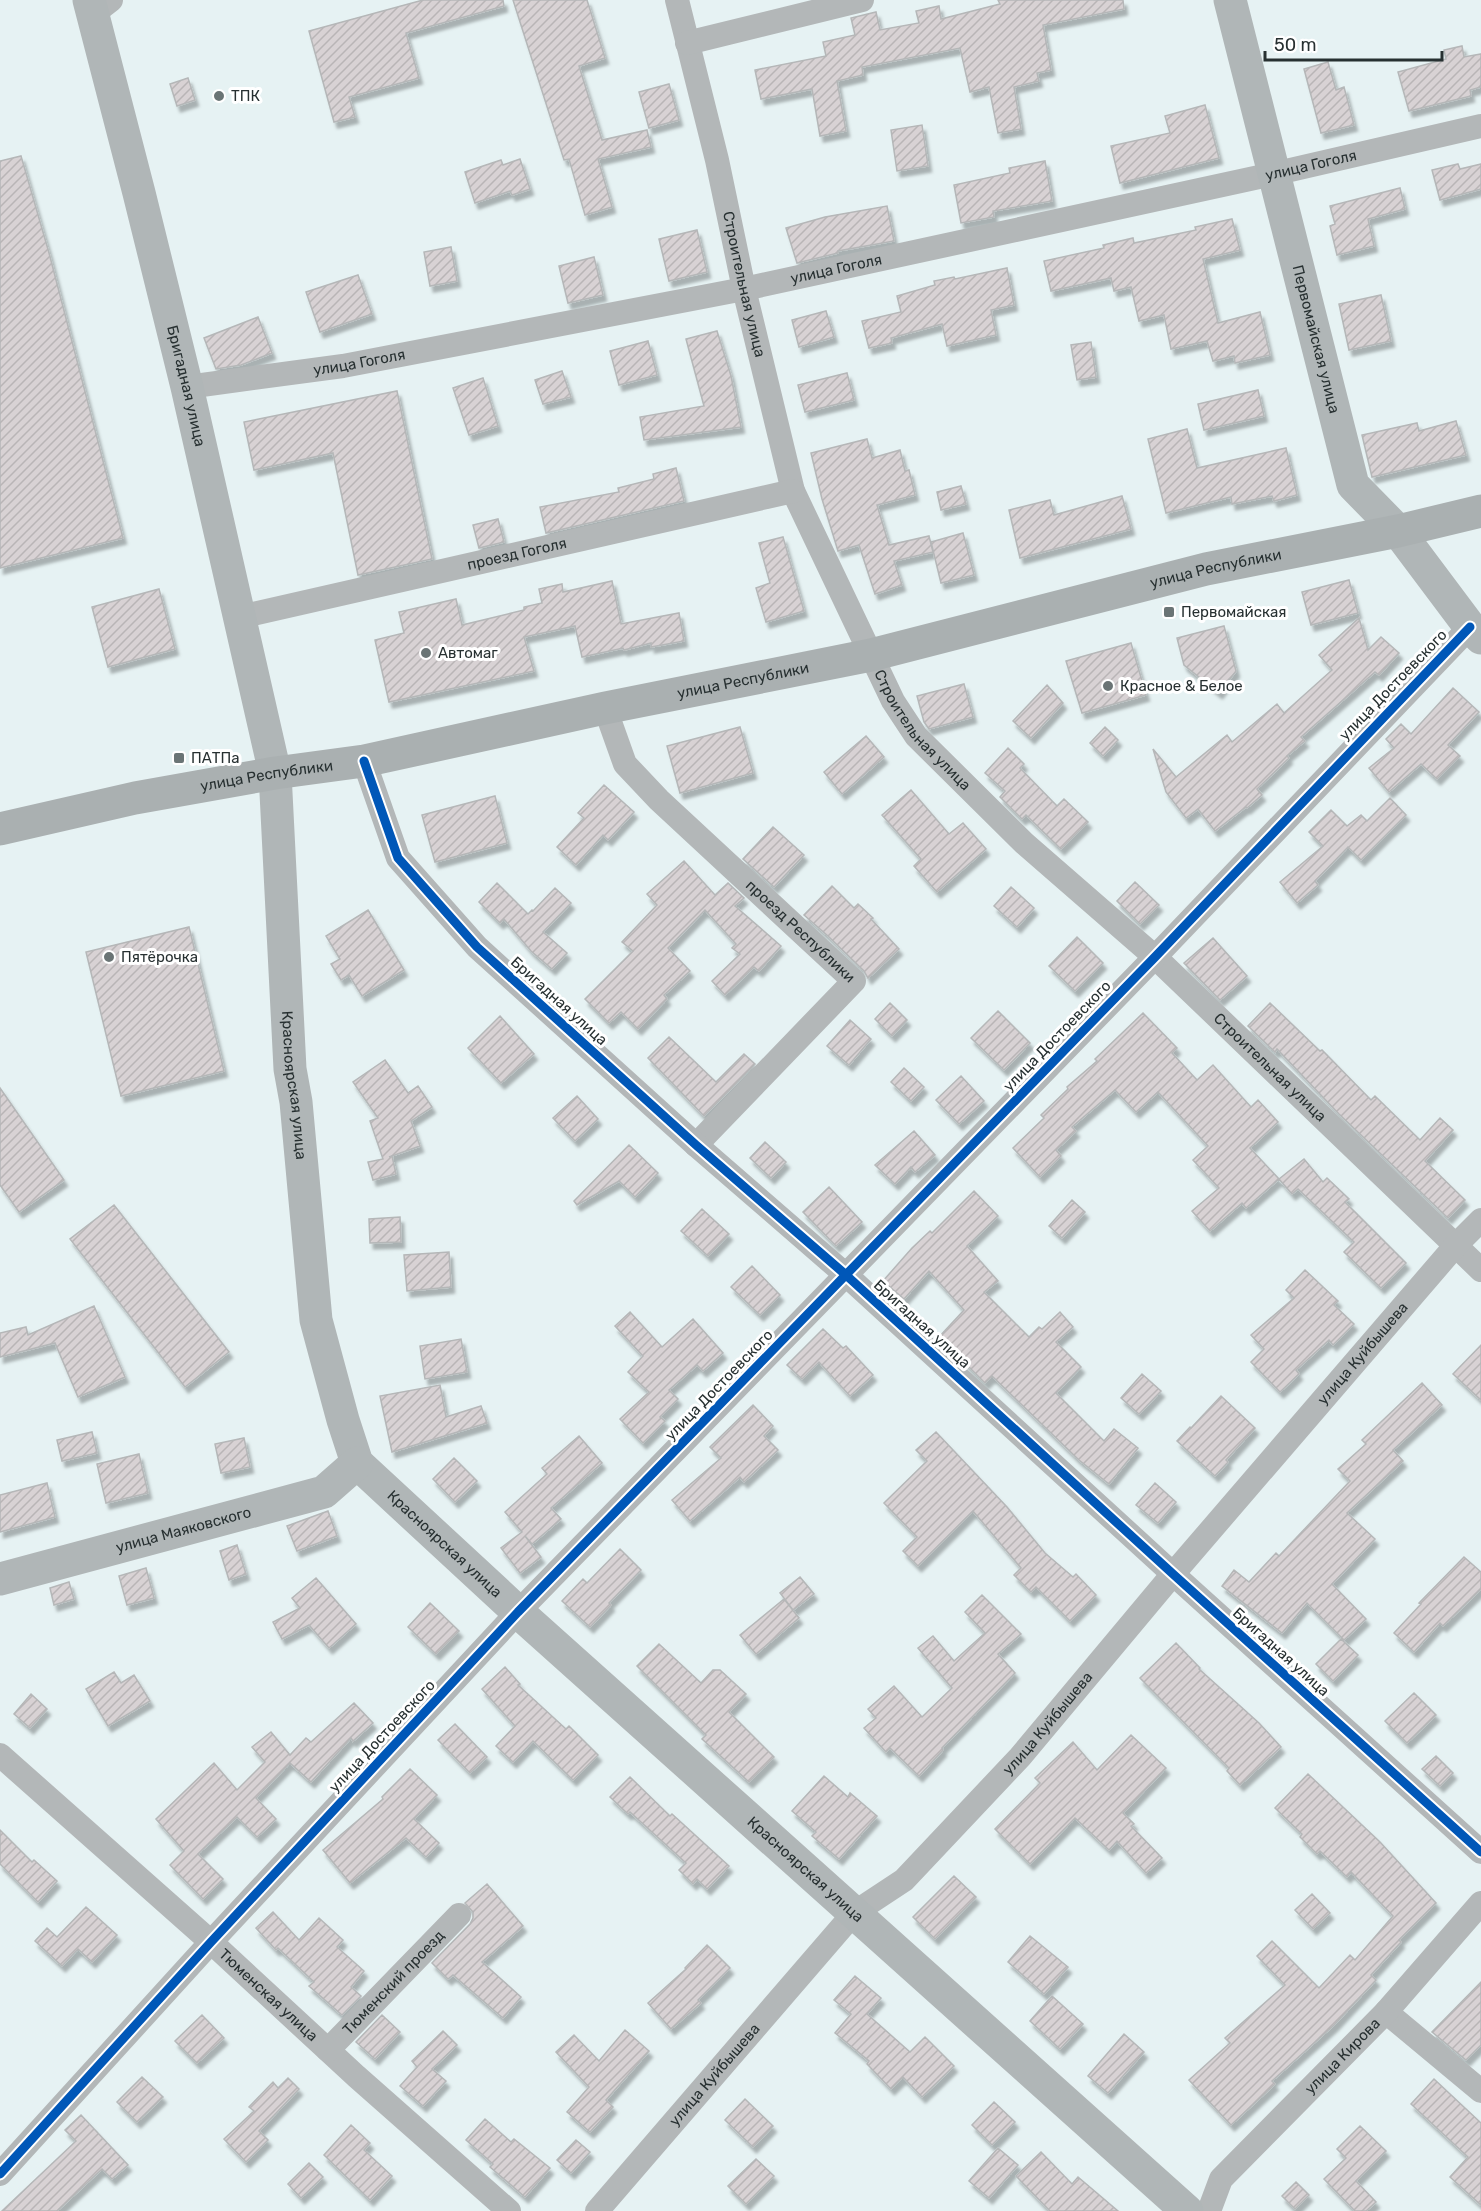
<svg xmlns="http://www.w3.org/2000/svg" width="1481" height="2211" viewBox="0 0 1481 2211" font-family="Rubik,sans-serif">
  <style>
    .building { fill: url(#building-hatch); stroke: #b5b7b8; stroke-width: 1.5; filter: url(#shadow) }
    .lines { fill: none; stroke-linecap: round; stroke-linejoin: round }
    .street { stroke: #b3b7b8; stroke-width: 24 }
    .secondary { stroke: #b0b6b7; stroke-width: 33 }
    .primary { stroke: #aab0b1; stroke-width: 33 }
    .cycleway-casing { stroke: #fff; stroke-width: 13 }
    .cycleway { stroke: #0057b8; stroke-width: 9 }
    .poi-dot { fill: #6a7475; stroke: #fff; stroke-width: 2 }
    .labels { text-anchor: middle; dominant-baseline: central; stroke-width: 6; stroke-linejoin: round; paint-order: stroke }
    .poi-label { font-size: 15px; fill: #273031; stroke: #fff; text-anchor: start }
    .street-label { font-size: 15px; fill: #273031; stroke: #fff }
  </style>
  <defs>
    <pattern id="building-hatch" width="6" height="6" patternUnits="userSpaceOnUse" patternTransform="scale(1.5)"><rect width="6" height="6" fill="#d8d2d4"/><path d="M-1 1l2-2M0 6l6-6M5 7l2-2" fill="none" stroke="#b9b5b6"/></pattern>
    <filter id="shadow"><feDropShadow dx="3.5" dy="6" stdDeviation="1.5" flood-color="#0004"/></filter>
  </defs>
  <rect width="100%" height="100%" fill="#e6f2f3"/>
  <path class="building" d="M423,0H503L504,6L406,33L419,78L349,97L355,117L334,122L309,31Z
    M513,0H587L605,58L579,66L602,140L647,130L651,147L598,159L612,207L585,215L569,159L564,160Z
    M998,0H1123L1124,9L1043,25L1051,70L1037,73L1039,81L1014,87L1021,129L998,133L989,87L970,92L960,48L862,67L863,75L837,81L846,131L820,136L812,89L761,99L755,70L826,56L823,42L855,35L851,18L876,12L880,30L919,23L916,11L939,6L941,19L1000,4Z
    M1462,46L1464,57L1481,54V87L1470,90L1471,96L1409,111L1398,72L1446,59L1444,50Z
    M1328,62L1336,90L1344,87L1354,125L1321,133L1304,69Z
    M188,78L195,100L177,106L170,84Z
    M669,84L679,120L649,128L639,92Z
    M1205,105L1219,158L1120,183L1111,146L1170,133L1165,116Z
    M922,125L928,166L897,171L891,130Z
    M21,156L49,253L123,538L0,568V161Z
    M520,159L530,189L512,195L510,191L475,203L465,172L501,160L503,165Z
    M1045,161L1052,201L993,211L994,217L961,223L954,185L1010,173L1009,168Z
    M1458,164L1460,169L1481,164V189L1440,200L1432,170Z
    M1400,188L1405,209L1368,219L1374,246L1337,255L1330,226L1335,224L1330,206Z
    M887,206L894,241L838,251V253L797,263L786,228L825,217Z
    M1232,219L1240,250L1203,259L1218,323L1260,312L1270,355L1235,363L1234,356L1213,361L1207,341L1171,349L1164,315L1139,321L1131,287L1114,291L1111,278L1051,291L1044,261L1104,248L1103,245L1133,238L1134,243L1196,230L1195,227Z
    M697,230L707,272L669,281L659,239Z
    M451,247L457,281L430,286L424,252Z
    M594,257L603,295L568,303L559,266Z
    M1007,268L1014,305L991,310L996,335L947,346L942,324L891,338L892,343L869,348L862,321L901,312L897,296L935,285L934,281L954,277L955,279Z
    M358,275L372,314L320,332L306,292Z
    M1381,295L1391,341L1349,350L1339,304Z
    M826,311L834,337L799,347L792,320Z
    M258,317L272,353L241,365L216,369L204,338Z
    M717,331L731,376L741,427L644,440L640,417L704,406L686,339Z
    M648,341L657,375L619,385L610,351Z
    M1091,342L1096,377L1077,380L1071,345Z
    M562,371L571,397L543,404L535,380Z
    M847,373L854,400L805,412L798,385Z
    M483,378L498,426L469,435L453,388Z
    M1258,390L1264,416L1204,430L1198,404Z
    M397,391L432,559L358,575L333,453L254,470L244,422Z
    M1456,421L1466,455L1372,477L1362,435L1417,423L1419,431Z
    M1187,429L1197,468L1286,448L1297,495L1274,501L1272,496L1232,504L1231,497L1166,513L1148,439Z
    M867,439L872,458L900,450L905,471L909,470L915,495L877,505L889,545L929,536L933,552L894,561L902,585L875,594L859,545L838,551L822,499L811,453Z
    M676,468L684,501L546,533L540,507L619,492L618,488L654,479L653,474Z
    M961,486L966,504L941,510L937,492Z
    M1122,496L1131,529L1020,558L1009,510L1050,500L1054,515Z
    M498,519L504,542L479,548L473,525Z
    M963,533L974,575L941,583L931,542Z
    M783,537L804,611L766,622L756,588L770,583L759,543Z
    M1349,580L1358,613L1311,625L1302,592Z
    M612,581L621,624L679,613L684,641L651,647V643L624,650L623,648L582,657L575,626L524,637L534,671L389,702L375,640L404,633L399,612L456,599L462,625L524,610V607L542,603L539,589L562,584L563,592Z
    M159,589L175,649L108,667L92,607Z
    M1359,618L1368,650L1381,637L1399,653L1379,675L1375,672L1301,737L1305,741L1287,756L1289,758L1257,789L1262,795L1247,808L1246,807L1215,831L1198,809L1186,818L1166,792L1153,749L1176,777L1227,735L1232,742L1277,704L1284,713L1332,670L1319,655Z
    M1224,626L1236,671L1219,693L1184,665L1177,638Z
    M1131,643L1146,695L1082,713L1066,661Z
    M964,684L973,717L929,729L924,722L917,696Z
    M1047,685L1063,703L1031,738L1013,721Z
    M1453,688L1479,712L1448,745L1460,756L1437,779L1421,764L1389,792L1369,768L1394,748L1386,739L1401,724L1411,734Z
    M740,727L753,773L680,793L667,746Z
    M1105,727L1118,740L1103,756L1090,743Z
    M866,736L884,757L842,794L824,772Z
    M1008,748L1024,764L1020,768L1057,806L1064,799L1088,822L1061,849L1026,815L1022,819L1000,797L1005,791L985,773Z
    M604,785L634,812L608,840L603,835L576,865L557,847L584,818L578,813Z
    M911,790L949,834L963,823L986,849L937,892L914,866L921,859L882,815Z
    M495,796L507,843L435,862L422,815Z
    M1390,798L1406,815L1361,860L1348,847L1315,881L1318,885L1297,903L1280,882L1323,846L1309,832L1331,810L1347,826L1361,815L1367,821Z
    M773,827L804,855L774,887L743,859Z
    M684,861L715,895L728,883L744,898L735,906L781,946L759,971L754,967L725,995L712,981L740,954L732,948L736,944L705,910L668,948L690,971L664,995L667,999L638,1029L621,1012L609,1023L585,999L633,951L622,942L657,905L647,894Z
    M1135,882L1159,905L1140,924L1117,901Z
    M497,883L528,914L532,910L533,911L555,888L571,903L543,932L567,953L552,969L531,951L504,919L500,923L479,902Z
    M832,886L854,908L858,904L873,918L871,919L899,949L868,978L864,971L828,936L804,915Z
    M1011,887L1034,908L1017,927L994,906Z
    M368,910L404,970L362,996L349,975L341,980L331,964L340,959L326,936Z
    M189,927L224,1071L121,1096L86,952Z
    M1077,937L1103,963L1075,991L1049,966Z
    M1213,938L1247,976L1220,1000L1184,963Z
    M890,1003L907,1020L892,1036L875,1019Z
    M1270,1003L1320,1051L1322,1050L1371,1100L1375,1096L1420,1140L1440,1118L1453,1130L1425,1161L1465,1200L1448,1218L1339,1114L1277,1049L1275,1052L1248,1026Z
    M998,1011L1030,1043L1004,1070L971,1038Z
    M1143,1013L1177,1048L1172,1053L1197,1080L1213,1065L1251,1107L1258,1100L1278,1122L1250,1148L1279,1179L1246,1208L1242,1203L1210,1231L1192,1211L1219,1188L1193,1160L1208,1146L1158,1092L1136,1112L1115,1090L1072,1127L1076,1131L1056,1150L1061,1156L1040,1177L1013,1148L1044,1118L1041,1115L1068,1089L1067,1087L1097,1061L1095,1059Z
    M500,1016L534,1054L501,1083L468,1048Z
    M850,1020L871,1039L849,1065L827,1046Z
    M669,1037L716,1082L744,1054L755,1064L704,1116L648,1058Z
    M385,1060L408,1093L418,1086L432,1107L411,1121L420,1146L389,1157L392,1156L396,1174L373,1180L368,1162L383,1159L370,1121L378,1118L353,1082Z
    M904,1068L924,1087L911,1101L891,1082Z
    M961,1076L984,1101L959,1124L936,1100Z
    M0,1088L64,1180L19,1212L0,1185Z
    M577,1096L598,1119L575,1141L553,1118Z
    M914,1131L935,1155L915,1172L911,1167L895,1184L875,1165Z
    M765,1142L786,1162L771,1178L750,1158Z
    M629,1145L658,1173L635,1197L619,1181L577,1205L574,1201Z
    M1304,1159L1323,1182L1327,1178L1349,1199L1345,1202L1406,1263L1381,1288L1344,1252L1354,1242L1298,1189L1292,1194L1279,1179Z
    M829,1187L862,1222L836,1246L803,1212Z
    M974,1191L998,1216L967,1246L998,1281L984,1292L1029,1337L1039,1327L1042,1329L1060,1312L1073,1327L1056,1342L1081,1367L1056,1393L1104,1441L1114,1429L1138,1448L1109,1484L1079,1460L992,1376L985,1383L939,1337L964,1310L929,1271L904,1299L883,1281L912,1248L930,1231L932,1233Z
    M1072,1200L1085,1212L1062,1238L1049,1226Z
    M114,1205L229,1352L185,1387L70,1239Z
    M702,1209L729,1234L708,1256L681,1231Z
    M400,1217L401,1242L370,1243L369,1219Z
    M449,1252L451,1287L407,1291L404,1255Z
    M752,1266L780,1295L760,1315L731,1287Z
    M1305,1270L1338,1301L1334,1305L1354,1324L1333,1345L1329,1340L1296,1370L1299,1374L1280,1392L1251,1362L1264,1349L1251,1335L1294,1298L1286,1290Z
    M94,1306L125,1377L78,1397L55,1343L0,1357V1333L26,1327L28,1335Z
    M630,1312L662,1347L693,1319L723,1353L703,1371L697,1365L669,1390L678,1399L660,1417L665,1421L643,1443L620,1419L649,1392L628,1372L643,1356L615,1326Z
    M823,1329L843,1348L846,1346L873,1375L850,1396L819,1362L802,1379L787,1365Z
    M461,1339L467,1372L425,1379L420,1346Z
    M1481,1345V1400L1453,1374Z
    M1142,1374L1161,1391L1139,1414L1121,1398Z
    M1422,1383L1442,1405L1393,1450L1403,1461L1347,1513L1375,1539L1332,1584L1366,1619L1344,1640L1307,1603L1282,1633L1222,1586L1234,1570L1249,1582L1276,1553L1279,1556L1350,1481L1338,1469L1366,1444L1362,1440Z
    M440,1385L446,1417L481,1406L487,1423L392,1452L380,1396Z
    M1221,1396L1255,1428L1226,1460L1228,1462L1215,1476L1177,1441L1190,1427L1191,1428Z
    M753,1405L773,1426L764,1436L778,1450L744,1482L740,1477L690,1521L672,1500L721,1458L710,1447Z
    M92,1432L97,1453L62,1461L57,1440Z
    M936,1432L1007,1507L1045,1553L1073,1577L1076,1574L1096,1595L1070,1621L1036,1587L1031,1592L1014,1575L1021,1568L973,1511L918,1566L903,1551L917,1537L884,1503L927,1461L916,1450Z
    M579,1436L602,1463L551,1508L561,1519L532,1544L525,1536L541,1557L520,1573L501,1548L522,1532L505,1512L547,1474L542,1468Z
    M244,1438L250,1467L221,1473L215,1444Z
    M139,1454L148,1493L106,1503L97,1464Z
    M454,1458L477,1481L455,1502L433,1479Z
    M47,1483L55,1517L0,1532V1495Z
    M1155,1483L1176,1502L1158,1523L1136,1505Z
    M328,1511L337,1536L297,1551L287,1526Z
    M237,1545L246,1574L229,1580L220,1551Z
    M620,1549L641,1570L609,1603L611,1605L590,1627L562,1601L583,1579L587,1583Z
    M1464,1557L1481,1572V1589L1443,1626L1440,1623L1414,1652L1394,1633L1421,1604L1419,1603Z
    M146,1568L154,1598L127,1605L119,1576Z
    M800,1577L814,1594L793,1610L780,1593Z
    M316,1578L356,1624L329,1648L309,1625L282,1639L273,1622L300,1608L292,1598Z
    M69,1582L74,1599L54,1605L50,1588Z
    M982,1595L1021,1634L998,1654L1015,1673L942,1748L943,1750L919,1776L890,1748L886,1752L864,1728L876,1718L868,1709L894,1686L922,1717L952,1688L918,1648L933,1636L954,1661L985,1633L965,1612Z
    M784,1599L799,1618L756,1654L740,1635Z
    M430,1603L459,1631L436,1654L408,1627Z
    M1341,1639L1358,1655L1333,1681L1316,1664Z
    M1176,1643L1200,1668L1199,1669L1259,1723L1281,1747L1240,1785L1227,1771L1229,1768L1140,1678Z
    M659,1644L701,1683L713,1670H720L746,1694L729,1712L774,1757L749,1782L702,1739L706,1735L637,1666Z
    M505,1667L520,1684L518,1685L566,1729L569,1726L598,1755L573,1780L533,1741L513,1762L496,1746L515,1726L482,1689Z
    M114,1672L121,1683L134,1675L150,1701L108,1726L86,1689Z
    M1414,1693L1436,1715L1407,1743L1385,1721Z
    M31,1694L47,1709L30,1728L14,1714Z
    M354,1703L373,1723L353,1741L351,1738L311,1782L290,1763L256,1798L276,1819L257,1837L237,1817L198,1854L223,1879L203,1899L170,1865L184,1851L156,1819L214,1763L237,1790L265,1762L252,1747L271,1732L290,1755L306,1738L311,1742Z
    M455,1724L487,1757L470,1773L438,1740Z
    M1131,1735L1166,1768L1123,1813L1134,1824L1131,1826L1162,1858L1146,1873L1117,1841L1109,1850L1075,1818L1030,1864L995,1829L1040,1783L1035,1778L1073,1742L1097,1770Z
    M1436,1756L1453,1773L1440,1786L1422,1769Z
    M410,1769L437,1795L414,1819L439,1843L426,1857L406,1838L350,1883L323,1850L383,1799L382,1797Z
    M1308,1774L1380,1842L1436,1903L1399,1940L1401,1942L1371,1975L1376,1980L1334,2025L1272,2081L1275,2084L1231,2125L1189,2080L1230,2043L1225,2038L1285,1985L1257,1956L1272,1941L1319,1988L1350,1955L1355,1960L1393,1916L1351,1872L1347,1877L1320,1851L1317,1854L1300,1837L1302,1834L1275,1808Z
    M824,1776L848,1797L850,1793L877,1816L839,1859L812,1836L816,1832L792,1811Z
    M630,1777L670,1816L672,1814L729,1866L707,1889L697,1879L693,1884L679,1870L686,1863L630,1812L628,1814L610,1797Z
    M0,1830L32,1862L34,1860L57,1881L38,1902L0,1864Z
    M954,1876L976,1897L935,1939L913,1917Z
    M487,1884L523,1926L482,1962L521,1997L503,2018L453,1975L448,1979L432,1963L470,1924L473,1918V1912L465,1903Z
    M1312,1894L1330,1913L1313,1929L1295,1910Z
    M86,1907L117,1935L92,1962L78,1949L62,1966L35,1941L47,1928L57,1937Z
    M273,1912L299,1940L319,1918L343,1940L337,1947L364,1971L351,1987L361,1996L342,2015L309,1986L314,1982L278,1948L276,1950L256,1928Z
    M1030,1936L1068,1967L1044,1994L1008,1962Z
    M707,1945L730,1968L698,2000L701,2003L671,2029L648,2003L686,1969L685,1968Z
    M855,1976L881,1998L867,2014L910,2052L925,2037L954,2066L922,2097L903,2077L891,2089L867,2064L869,2061L835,2033L851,2014L834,2000Z
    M1481,1982V2045L1466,2060L1432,2032Z
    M1052,1996L1083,2024L1060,2049L1030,2021Z
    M202,2015L224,2038L197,2063L175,2041Z
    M382,2015L400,2032L375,2059L356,2042Z
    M625,2030L649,2051L606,2100L613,2107L590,2132L567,2112L589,2087L556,2052L574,2035L599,2061Z
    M443,2031L457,2045L432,2069L446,2081L423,2106L400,2086L417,2067L412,2061Z
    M1124,2034L1144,2052L1108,2093L1088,2076Z
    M142,2077L163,2097L137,2122L117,2102Z
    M288,2078L299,2089L259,2131L268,2140L246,2162L224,2139L254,2111L249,2107L273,2082L278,2088Z
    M1434,2079L1481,2123V2205L1450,2177L1468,2157L1411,2104Z
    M745,2099L773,2126L753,2147L725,2120Z
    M994,2102L1015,2122L992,2145L972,2125Z
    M81,2115L128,2165L112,2179L102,2169L57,2211H2L76,2141L65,2130Z
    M485,2119L511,2142L514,2139L550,2168L525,2197L490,2167L493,2164L466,2140Z
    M351,2125L370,2143L364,2150L392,2176L370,2200L324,2155Z
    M1360,2126L1386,2151L1356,2181L1376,2202L1366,2211H1355L1324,2179L1346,2158L1337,2149Z
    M576,2140L590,2152L571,2173L557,2160Z
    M998,2148L1018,2165L989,2198L969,2181Z
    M1041,2152L1072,2184L1078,2177L1118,2211H1050L1016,2176Z
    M756,2159L774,2176L746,2204L728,2186Z
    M309,2163L323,2177L301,2198L288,2184Z
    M1296,2182L1309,2195L1295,2209L1282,2196Z"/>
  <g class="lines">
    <g class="street">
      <path id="s1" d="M677,0L717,160L744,289L793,491L893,701L916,736L1024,843L1155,957L1481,1270"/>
      <path d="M93,14L111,0"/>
      <path d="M687,43L862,0"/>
      <path id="s2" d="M187,387L343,366L744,289L1273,174L1481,126"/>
      <path id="s3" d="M240,617L793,491"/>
      <path id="s4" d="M605,708L625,764L659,800L854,981L696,1145"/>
      <path d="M364,761L398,858L477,947L696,1145L846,1275L1173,1574L1481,1852"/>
      <path id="s5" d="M0,1755L211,1942L356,2076L509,2211"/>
      <path d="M1386,2012L1481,2091"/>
      <path id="s6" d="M328,2050L459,1915"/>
      <path d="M0,2174L211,1942L518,1612L1155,957L1470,627"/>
      <path id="s7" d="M597,2211L854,1913L904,1880L1020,1757L1173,1574L1456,1245L1481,1220"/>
      <path id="s8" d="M1209,2211L1221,2179L1386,2012L1481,1903"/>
    </g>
    <g class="secondary">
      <path id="s9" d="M89,0L139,193L187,387L275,773L290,1069L296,1102L316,1320L343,1420L357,1463L518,1612L1187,2211"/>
      <path id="s10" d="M1230,0L1353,485L1398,531L1470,627L1481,638"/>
      <path id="s11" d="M0,1579L324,1492L357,1463"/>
    </g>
    <path class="primary" id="s12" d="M0,829L135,798L275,773L364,761L605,708L871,655L1206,569L1398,531L1481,511"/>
    <defs>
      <path id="cycleway" d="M364,761L398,858L477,947L696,1145L846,1275L1173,1574L1481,1852
        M0,2174L211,1942L518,1612L1155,957L1470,627"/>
    </defs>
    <use href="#cycleway" class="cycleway-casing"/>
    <use href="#cycleway" class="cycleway"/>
  </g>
  <g class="poi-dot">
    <circle cx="219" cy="96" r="6"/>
    <rect x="1163" y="606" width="12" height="12" rx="3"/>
    <circle cx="426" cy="653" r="6"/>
    <circle cx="1108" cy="686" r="6"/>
    <rect x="173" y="752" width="12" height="12" rx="3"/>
    <circle cx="109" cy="957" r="6"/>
  </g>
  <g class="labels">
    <g class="poi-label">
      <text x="231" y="96">ТПК</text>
      <text x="1181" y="612">Первомайская</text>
      <text x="438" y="653">Автомаг</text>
      <text x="1120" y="686">Красное &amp; Белое</text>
      <text x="191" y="758">ПАТПа</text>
      <text x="121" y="957">Пятёрочка</text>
    </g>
    <g class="street-label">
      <text stroke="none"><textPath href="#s2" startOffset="1146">улица Гоголя</textPath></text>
      <text stroke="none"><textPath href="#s2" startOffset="660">улица Гоголя</textPath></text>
      <text stroke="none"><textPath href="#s1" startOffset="292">Строительная улица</textPath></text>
      <text stroke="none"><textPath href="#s10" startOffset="350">Первомайская улица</textPath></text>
      <text stroke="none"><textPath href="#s2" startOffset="174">улица Гоголя</textPath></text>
      <text stroke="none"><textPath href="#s9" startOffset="398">Бригадная улица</textPath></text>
      <text stroke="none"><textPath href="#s3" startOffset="284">проезд Гоголя</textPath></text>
      <text stroke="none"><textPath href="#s12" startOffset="1244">улица Республики</textPath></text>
      <text stroke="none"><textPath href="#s12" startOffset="758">улица Республики</textPath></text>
      <text transform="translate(1393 685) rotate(-46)">улица Достоевского</text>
      <text stroke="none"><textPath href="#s1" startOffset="778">Строительная улица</textPath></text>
      <text stroke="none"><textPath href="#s12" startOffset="272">улица Республики</textPath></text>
      <text stroke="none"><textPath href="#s4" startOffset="302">проезд Республики</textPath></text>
      <text transform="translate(559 1001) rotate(42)">Бригадная улица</text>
      <text transform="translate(1057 1036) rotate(-46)">улица Достоевского</text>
      <text stroke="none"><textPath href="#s1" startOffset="1264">Строительная улица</textPath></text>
      <text stroke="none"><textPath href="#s9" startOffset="1108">Красноярская улица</textPath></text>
      <text transform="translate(922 1324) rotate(42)">Бригадная улица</text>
      <text stroke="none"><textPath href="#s7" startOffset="1152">улица Куйбышева</textPath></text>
      <text transform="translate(719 1385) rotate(-46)">улица Достоевского</text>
      <text stroke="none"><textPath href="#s11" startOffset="190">улица Маяковского</textPath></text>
      <text stroke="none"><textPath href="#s9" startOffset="1612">Красноярская улица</textPath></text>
      <text transform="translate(1281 1652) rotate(42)">Бригадная улица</text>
      <text stroke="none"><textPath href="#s7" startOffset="666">улица Куйбышева</textPath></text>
      <text transform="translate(382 1736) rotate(-47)">улица Достоевского</text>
      <text stroke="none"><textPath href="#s9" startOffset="2098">Красноярская улица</textPath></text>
      <text stroke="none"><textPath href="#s6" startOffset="94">Тюменский проезд</textPath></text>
      <text stroke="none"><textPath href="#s5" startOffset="360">Тюменская улица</textPath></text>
      <text stroke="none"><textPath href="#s8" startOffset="207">улица Кирова</textPath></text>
      <text stroke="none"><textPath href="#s7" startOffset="180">улица Куйбышева</textPath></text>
    </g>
  </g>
  <path d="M1265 51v9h177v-9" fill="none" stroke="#273031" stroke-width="3"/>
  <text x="1274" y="51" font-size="18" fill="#273031" stroke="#ffffff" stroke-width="4.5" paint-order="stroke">50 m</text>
</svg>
